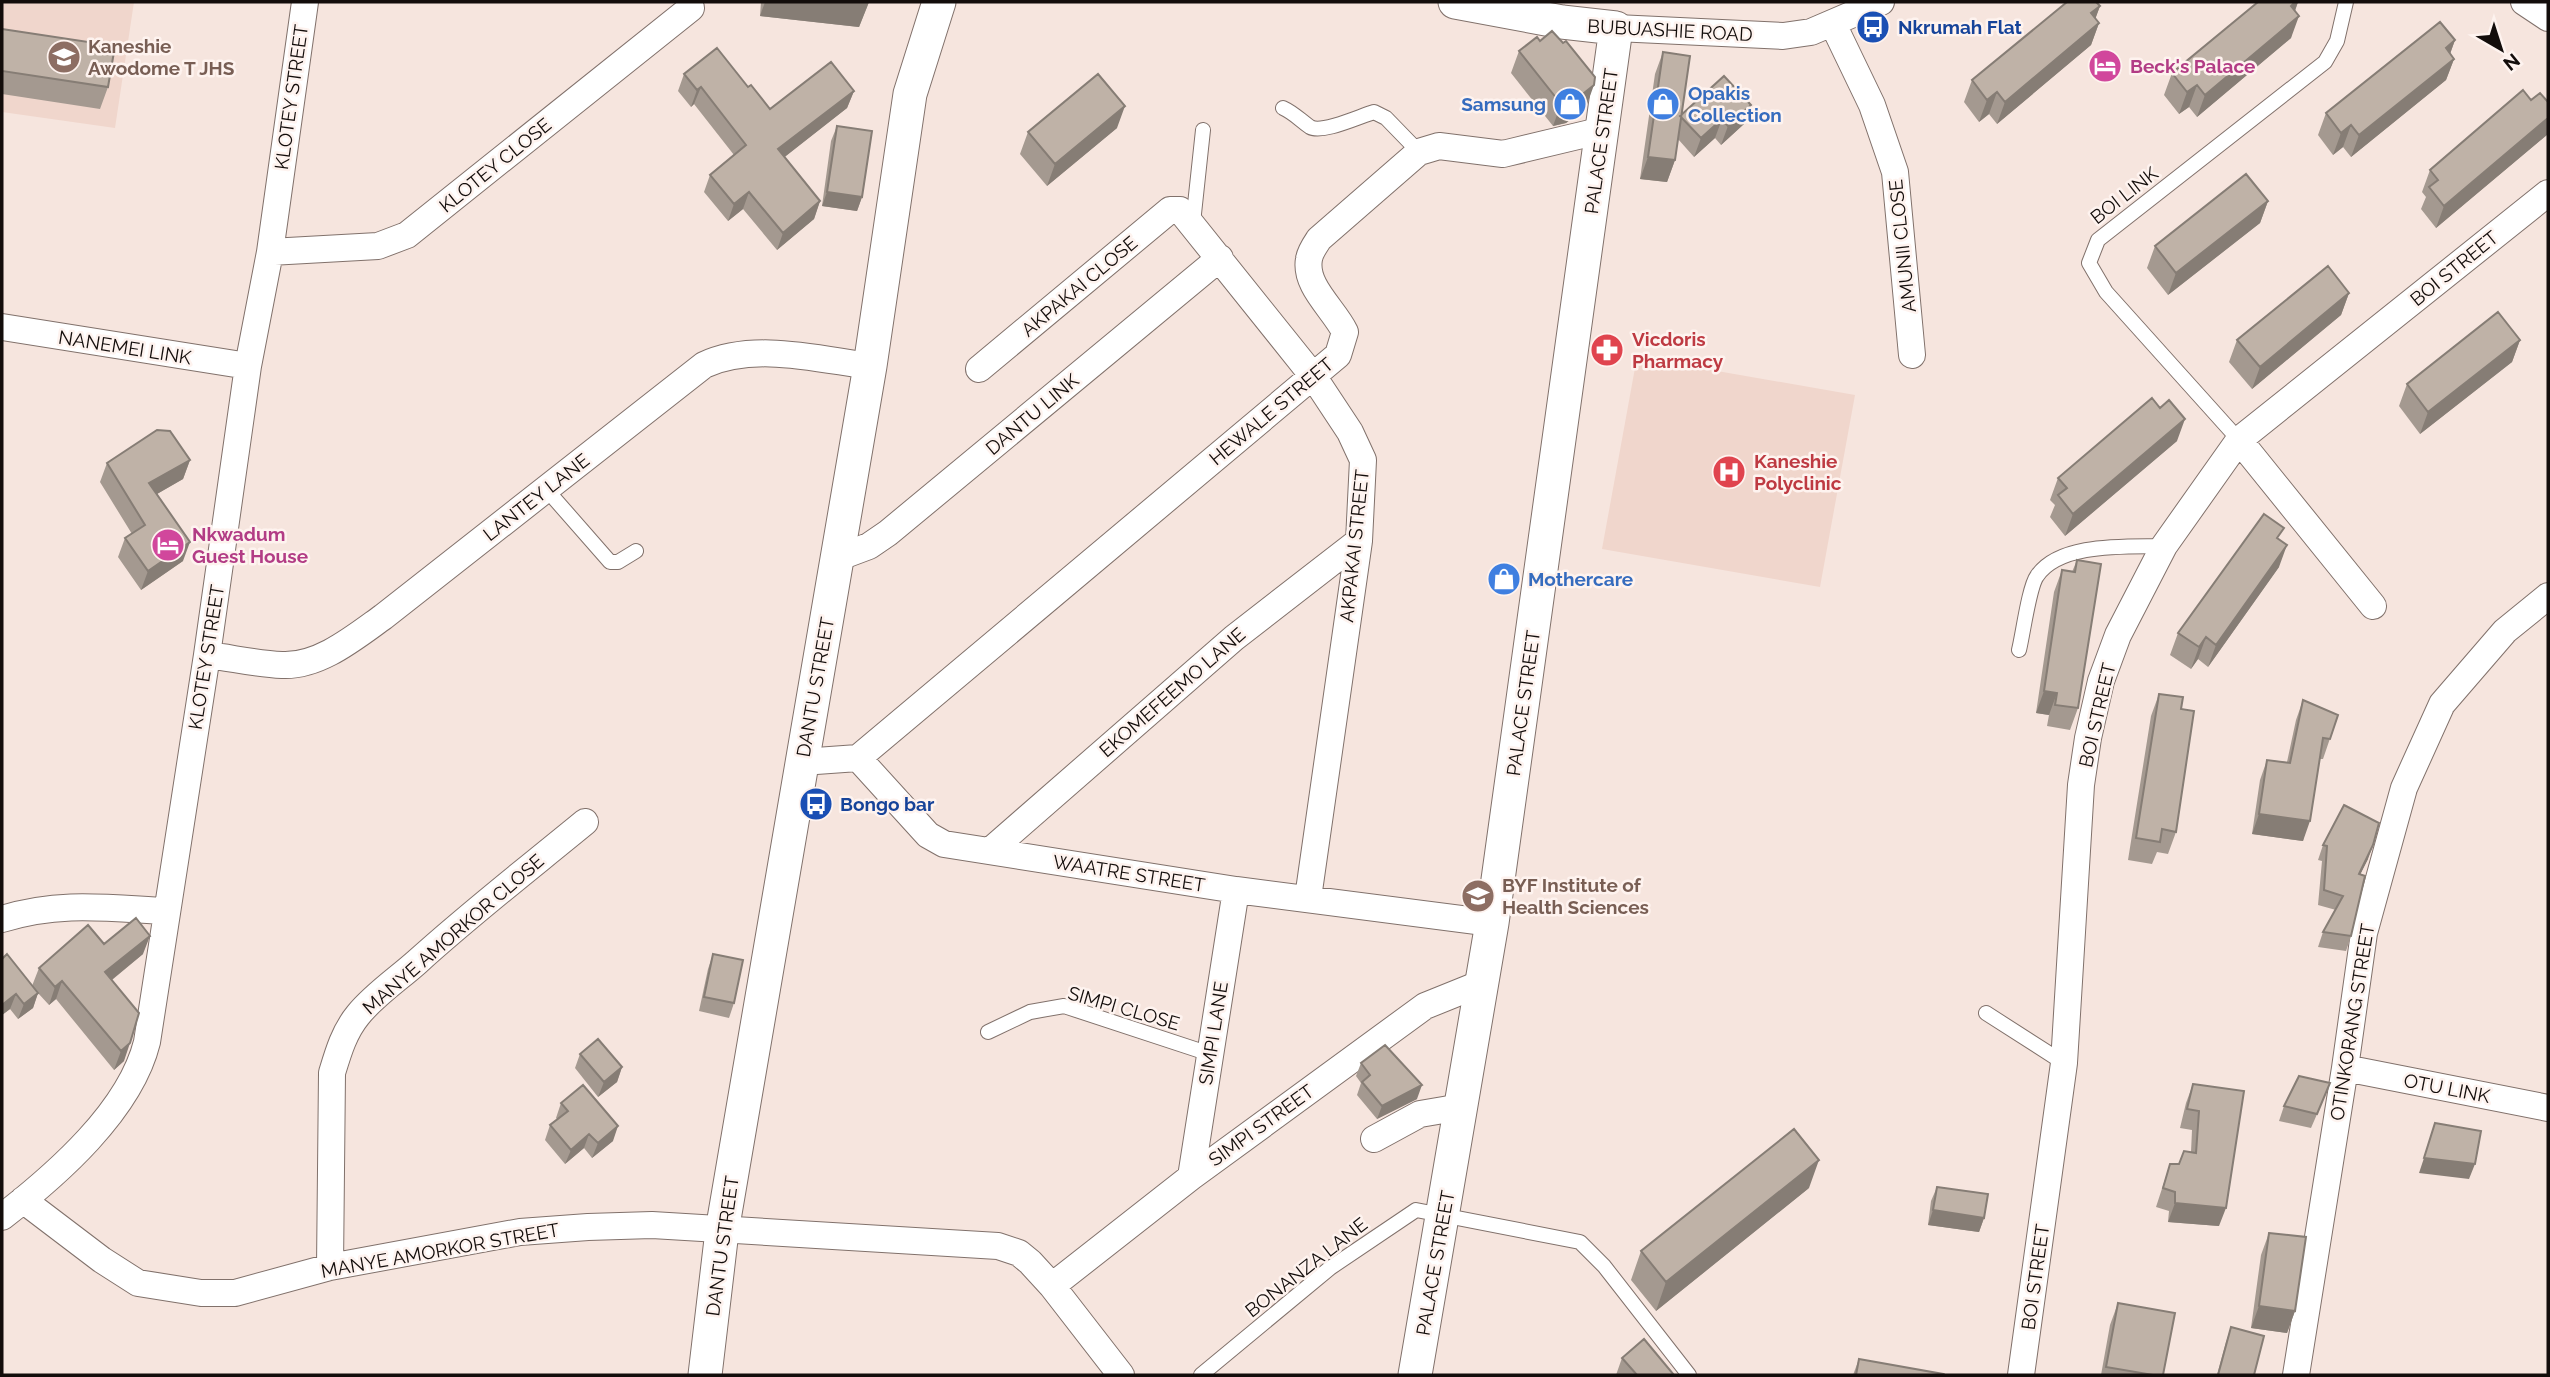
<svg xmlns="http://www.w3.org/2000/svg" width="2550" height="1377" viewBox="0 0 2550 1377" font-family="Raleway,sans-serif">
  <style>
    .built { fill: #f0d6cc }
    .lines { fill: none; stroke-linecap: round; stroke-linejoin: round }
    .service-casing { stroke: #81716b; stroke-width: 16 }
    .minor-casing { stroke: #81716b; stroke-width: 28 }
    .tertiary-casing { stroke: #81716b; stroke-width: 35 }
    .service { stroke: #fff; stroke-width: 14 }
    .minor { stroke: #fff; stroke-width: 26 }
    .tertiary { stroke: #fff; stroke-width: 33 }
    .wall { fill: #a49990 }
    .shaded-wall { fill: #867d75 }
    .building { fill: #bfb2a7; stroke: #867d75; stroke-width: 2 }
    .labels { text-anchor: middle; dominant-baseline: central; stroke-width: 5; stroke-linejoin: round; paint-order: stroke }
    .transit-label { font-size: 19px; font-weight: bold; fill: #164399; stroke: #fef3ef; text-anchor: start }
    .street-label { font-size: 19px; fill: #130d0b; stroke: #fef3ef }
    .education-label { font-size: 19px; font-weight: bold; fill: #785e54; stroke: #fef3ef; text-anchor: start }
    .hotel-label { font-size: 19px; font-weight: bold; fill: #b23c85; stroke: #fef3ef; text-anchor: start }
    .shop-label { font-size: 19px; font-weight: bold; fill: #366cbe; stroke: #fef3ef; text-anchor: start }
    .health-label { font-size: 19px; font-weight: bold; fill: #be3a42; stroke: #fef3ef; text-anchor: start }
  </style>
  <rect width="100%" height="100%" fill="#f6e5de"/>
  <path class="built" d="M2,2H134L115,128L2,112Z
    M1637,357L1855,395L1820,587L1602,549Z"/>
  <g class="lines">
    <defs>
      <path id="service" d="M1283,108C1294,113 1300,120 1310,127C1322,134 1360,116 1374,112L1386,118L1419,152
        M1193,223L1203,130
        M2239,440L2106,292L2089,263L2098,240L2325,62L2337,41L2346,2
        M546,489L610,562H618L636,551
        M2019,650C2023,634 2029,587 2037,576C2060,542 2127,547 2164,546
        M1986,1013L2064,1063
        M988,1032L1030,1012L1064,1006L1210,1054
        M1201,1375L1330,1268L1416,1210L1580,1242L1604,1266L1689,1375"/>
      <path id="minor" d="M2524,2L2548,18
        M1833,24L1872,105L1895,172L1912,355
        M1616,28L1783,36L1811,32L1881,2
        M270,252L378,246L407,235L691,8
        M2,327L248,366
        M979,369L1170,210H1180L1313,376L1350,432L1363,460L1359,541L1308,898
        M2239,440L2373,606
        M837,558L869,546L888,533L1220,258
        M207,655C232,658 257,664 282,665C319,667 355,637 383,617L704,365C754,342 817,359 870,366
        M858,758L1338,355L1345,332C1334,309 1304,286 1309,259C1310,252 1315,245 1319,239L1419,152L1439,146L1503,154L1603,130
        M802,762L858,758L928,835L944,844L1236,890L1492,923
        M991,850L1234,638L1359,541
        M2,919C59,901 107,908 166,911
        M2345,1068L2548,1108
        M1374,1139L1420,1114L1461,1107
        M1191,1177L1236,890
        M23,1200L102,1260L138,1283L201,1293H235L330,1267L520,1232L588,1227L652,1225L998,1246L1019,1253L1030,1262L1052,1286L1121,1375
        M2,1217C56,1175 130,1111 147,1042L207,655L248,366L270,252L305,2
        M330,1267L332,1073C338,1053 344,1032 358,1015C374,995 398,979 417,962C471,913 529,868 585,822
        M1052,1286L1191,1177L1425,1006L1482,983
        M2021,1375L2064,1063L2081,785L2088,738L2101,681L2118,635L2164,546L2239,440L2548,193
        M2296,1375L2345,1068L2364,933L2404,788L2442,704L2505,631L2548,596"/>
      <path id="tertiary" d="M705,1375L722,1231L870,366L910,94L939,2
        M1415,1375L1492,923L1616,28L1562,22L1455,2"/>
    </defs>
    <use href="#service" class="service-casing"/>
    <use href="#minor" class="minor-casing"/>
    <use href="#tertiary" class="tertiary-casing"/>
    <use href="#service" class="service"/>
    <use href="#minor" class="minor"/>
    <use href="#tertiary" class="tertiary"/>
  </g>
  <path class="wall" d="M761,2H869L859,27L760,16Z
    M2298,2L2295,11L2291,38L2197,117L2189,107L2179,114L2164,95L2172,73Z
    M2100,6L2095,19L2099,23L2091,45L1997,124L1989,114L1979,122L1964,102L1972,80Z
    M2,29L108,87L100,109L2,94Z
    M2455,40L2450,54L2454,59L2446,80L2351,157L2343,147L2333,155L2318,135L2326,113Z
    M1540,41L1563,43L1586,107L1566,123L1553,126L1511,73L1519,51Z
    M1663,52L1681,115L1724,76L1744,124L1721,145L1715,138L1694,157L1678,139L1675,160L1667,182L1640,179L1655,74Z
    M684,74L748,87L770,109L854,91L847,108L784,157L820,201L814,219L777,250L743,209L728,221L704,192L710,175L734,155L694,104L691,107L678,91Z
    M2531,100L2548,134L2436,228L2421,209L2426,197L2422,192L2430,170Z
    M837,126L862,197L857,211L822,206L831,141Z
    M1117,128L1047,186L1020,154L1028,132Z
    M2268,201L2260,223L2168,295L2147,268L2155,246Z
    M2349,293L2341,315L2252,389L2229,362L2237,340Z
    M2520,340L2512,362L2420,434L2399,406L2407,384Z
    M2160,408L2177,441L2065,536L2050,517L2055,505L2050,500L2058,478Z
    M190,460L183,479L157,494L183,561L141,590L118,557L125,538L132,534L100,482L107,463Z
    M2279,540V567L2208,667L2198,659L2191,669L2170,655L2178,633Z
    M2077,560L2078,708L2070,730L2047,726L2049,715L2036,713L2054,592L2062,570L2072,572Z
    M2159,694L2181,709L2176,832L2168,854L2157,852L2152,864L2128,860L2151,716Z
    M2303,700L2338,715L2323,759H2320L2303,841L2252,834L2260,780L2267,760L2287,762L2296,720Z
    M2323,845L2368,859L2360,874L2351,936L2346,951L2318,947L2323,932L2336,910L2318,905L2322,861L2318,860Z
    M104,944L143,954L112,980L124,1061L114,1070L56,999L49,1005L38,993L33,1008L18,1019L10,1009L2,1015V959L32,986L39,968Z
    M713,954L734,1003L729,1018L699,1011L708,969Z
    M580,1054L622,1067L617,1082L598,1097L575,1068Z
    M1361,1063L1417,1099L1377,1119L1357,1095L1361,1083L1356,1076Z
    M2193,1084L2219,1226L2168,1222L2169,1211L2156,1207L2170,1164H2179L2191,1152L2192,1130L2180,1128L2186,1103Z
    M2324,1098L2311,1128L2279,1121L2284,1106Z
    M561,1103L613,1141L592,1158L584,1148L565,1164L545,1140L550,1125L557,1119L556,1118Z
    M1937,1187L1984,1218L1979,1232L1928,1225L1931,1201Z
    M1809,1188L1656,1311L1631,1280L1641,1251Z
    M2269,1233L2295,1311L2287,1333L2251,1328L2261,1255Z
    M2118,1303L2163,1375H2101L2110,1325Z
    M2231,1327L2254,1375H2217L2226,1342Z
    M1622,1358L1674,1375H1616Z
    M1859,1359L1942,1375H1853Z"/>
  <path class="shaded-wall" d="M765,2H869L859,27L760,16Z
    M2295,2H2298L2291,21V6Z
    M2100,6L2092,28L2091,13Z
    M2299,16L2291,38L2197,117L2205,95Z
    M2099,23L2091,45L1997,124L2005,102Z
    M2455,40L2447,62L2446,48Z
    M2454,59L2446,80L2351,157L2359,135Z
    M1594,85L1586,107L1566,123L1553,126L1561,104Z
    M2197,85L2189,107L2179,114L2187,92Z
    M701,87L694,104L691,107L697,90Z
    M854,91L847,108L772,167L778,149Z
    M1997,92L1989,114L1979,122L1987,100Z
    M1751,105L1744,124L1721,145L1728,126Z
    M1125,106L1117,128L1047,186L1055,164Z
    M2548,118V134L2436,228L2444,206Z
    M1722,119L1715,138L1694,157L1701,138Z
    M2351,125L2343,147L2333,155L2341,133Z
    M1648,157L1675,160L1667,182L1640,179Z
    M749,192L743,209L728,221L734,204Z
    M827,192L862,197L857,211L822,206Z
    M820,201L814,219L777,250L783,233Z
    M2268,201L2260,223L2168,295L2176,273Z
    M2349,293L2341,315L2252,389L2260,367Z
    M2520,340L2512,362L2420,434L2428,412Z
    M2185,419L2177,441L2065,536L2073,514Z
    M190,460L183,479L143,502L149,483Z
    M190,542L183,561L141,590L148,571Z
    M2287,545L2279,567L2208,667L2216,645Z
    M2206,637L2198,659L2191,669L2199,647Z
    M2044,691L2057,693L2049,715L2036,713Z
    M2259,814L2310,821L2303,841L2252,834Z
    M2373,845L2368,859L2353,889L2359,874Z
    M150,936L143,954L98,991L105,972Z
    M62,981L56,999L49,1005L55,987Z
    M38,993L33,1008L18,1019L24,1004Z
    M16,994L10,1009L2,1015V1005Z
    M130,1043L124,1061L114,1070L121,1051Z
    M622,1067L617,1082L598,1097L604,1082Z
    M1422,1085L1417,1099L1377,1119L1382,1106Z
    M618,1126L613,1141L592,1158L598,1143Z
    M589,1134L584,1148L565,1164L571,1150Z
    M2424,1158L2475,1164L2469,1179L2419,1173Z
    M1819,1160L1809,1188L1656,1311L1666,1282Z
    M2175,1203L2226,1208L2219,1226L2168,1222Z
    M1933,1210L1984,1218L1979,1232L1928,1225Z
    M2259,1306L2295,1311L2287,1333L2251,1328Z"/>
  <path class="building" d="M2067,2H2096L2100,6L2091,13L2099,23L2005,102L1997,92L1987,100L1972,80Z
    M2258,2H2295L2291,6L2299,16L2205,95L2197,85L2187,92L2172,73Z
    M2440,22L2455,40L2446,48L2454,59L2359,135L2351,125L2341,133L2326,113Z
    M2,29L115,46L108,87L2,71Z
    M1552,31L1563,43L1566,41L1595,77L1594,85L1574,101L1561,104L1519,51L1537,37L1540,41Z
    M717,48L748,87L751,85L770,109L831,62L854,91L778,149L820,201L783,233L749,192L734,204L710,175L746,145L701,87L697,90L684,74Z
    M1663,52L1690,56L1675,160L1648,157Z
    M1098,74L1125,106L1055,164L1028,132Z
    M1724,76L1751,105L1728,126L1722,119L1701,138L1680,116Z
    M2523,90L2531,100L2540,93L2548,102V118L2444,206L2429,187L2438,180L2430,170Z
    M837,126L872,131L862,197L827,192Z
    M2246,174L2268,201L2176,273L2155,246Z
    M2328,266L2349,293L2260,367L2237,340Z
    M2498,312L2520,340L2428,412L2407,384Z
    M2152,398L2160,408L2169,400L2185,419L2073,514L2058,495L2067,488L2058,478Z
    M157,430L170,431L190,460L149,483L190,542L148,571L125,538L145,525L107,463Z
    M2264,514L2284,528L2277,538L2287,545L2216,645L2206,637L2199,647L2178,633Z
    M2077,560L2101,564L2078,708L2055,705L2057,693L2044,691L2062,570L2075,572Z
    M2159,694L2183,697L2181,709L2194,711L2176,832L2162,829L2160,842L2136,838Z
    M2303,700L2338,715L2330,739L2323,738L2310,821L2259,814L2267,760L2290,763Z
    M2344,805L2379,823L2373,845L2359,874L2365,876L2351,936L2323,932L2343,896L2324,890L2327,846L2323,845Z
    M136,918L150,936L105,972L139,1013L130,1043L121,1051L62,981L55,987L39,968L88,925L104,944Z
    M7,954L38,993L24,1004L16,994L2,1005V959Z
    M713,954L743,960L734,1003L704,997Z
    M598,1039L622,1067L604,1082L580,1054Z
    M1385,1045L1422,1085L1382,1106L1362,1082L1370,1075L1361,1063Z
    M2299,1076L2330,1083L2317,1114L2284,1106Z
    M2193,1084L2244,1091L2226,1208L2175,1203V1192L2163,1188L2170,1164H2179L2184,1151L2196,1153L2199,1111L2187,1109Z
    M583,1085L618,1126L598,1143L589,1134L571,1150L550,1125L568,1111L561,1103Z
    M2435,1123L2481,1131L2475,1164L2424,1158Z
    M1794,1129L1819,1160L1666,1282L1641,1251Z
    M1937,1187L1988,1194L1984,1218L1933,1210Z
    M2269,1233L2306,1237L2295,1311L2259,1306Z
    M2118,1303L2175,1313L2163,1375H2153L2106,1367Z
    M2231,1327L2264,1336L2254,1375H2218Z
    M1644,1339L1674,1375H1637L1622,1358Z
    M1859,1359L1943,1374L1942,1375H1856Z"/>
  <defs>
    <symbol id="bus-disc" viewBox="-11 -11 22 22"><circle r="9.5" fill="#1a4fb4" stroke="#fef3ef"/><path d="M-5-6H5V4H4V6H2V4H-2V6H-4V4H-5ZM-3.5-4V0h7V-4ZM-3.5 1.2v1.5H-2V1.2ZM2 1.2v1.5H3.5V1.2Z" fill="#fff"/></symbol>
    <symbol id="school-disc" viewBox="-11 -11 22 22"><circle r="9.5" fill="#8d6e63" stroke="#fef3ef"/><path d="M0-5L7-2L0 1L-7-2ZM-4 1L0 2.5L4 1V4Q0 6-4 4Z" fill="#fff"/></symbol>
    <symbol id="hotel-disc" viewBox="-11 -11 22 22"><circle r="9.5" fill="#d1479c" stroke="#fef3ef"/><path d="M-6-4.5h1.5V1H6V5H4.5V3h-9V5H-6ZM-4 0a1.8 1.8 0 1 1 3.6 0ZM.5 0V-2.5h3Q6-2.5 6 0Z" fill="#fff"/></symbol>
    <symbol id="shop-disc" viewBox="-11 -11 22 22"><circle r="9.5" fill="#3f7fe0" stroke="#fef3ef"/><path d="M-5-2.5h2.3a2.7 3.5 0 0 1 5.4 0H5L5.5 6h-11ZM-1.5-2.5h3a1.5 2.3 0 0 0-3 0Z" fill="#fff"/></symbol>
    <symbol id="pharmacy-disc" viewBox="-11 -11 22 22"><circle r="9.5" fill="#e0444e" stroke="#fef3ef"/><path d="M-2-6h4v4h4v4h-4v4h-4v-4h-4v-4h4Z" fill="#fff"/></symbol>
    <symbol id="hospital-disc" viewBox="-11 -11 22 22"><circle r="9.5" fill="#e0444e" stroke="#fef3ef"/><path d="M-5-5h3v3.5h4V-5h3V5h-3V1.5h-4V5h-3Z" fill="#fff"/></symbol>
  </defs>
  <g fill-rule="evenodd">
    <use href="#bus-disc" x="1854" y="8" width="38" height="38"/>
    <use href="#school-disc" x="45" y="38" width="38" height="38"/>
    <use href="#hotel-disc" x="2086" y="47" width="38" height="38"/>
    <use href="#shop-disc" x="1551" y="85" width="38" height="38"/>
    <use href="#shop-disc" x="1644" y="85" width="38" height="38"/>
    <use href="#pharmacy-disc" x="1588" y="331" width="38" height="38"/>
    <use href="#hospital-disc" x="1710" y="453" width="38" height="38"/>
    <use href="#hotel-disc" x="149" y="526" width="38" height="38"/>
    <use href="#shop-disc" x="1485" y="560" width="38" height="38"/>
    <use href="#bus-disc" x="797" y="785" width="38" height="38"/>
    <use href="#school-disc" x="1459" y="877" width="38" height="38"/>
  </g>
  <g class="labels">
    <g class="transit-label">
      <text x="1898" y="27">Nkrumah Flat</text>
      <text x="840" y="804">Bongo bar</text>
    </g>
    <g class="street-label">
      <text transform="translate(1670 30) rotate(3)">BUBUASHIE ROAD</text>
      <text transform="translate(291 97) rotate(-82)">KLOTEY STREET</text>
      <text transform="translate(1601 141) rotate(-82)">PALACE STREET</text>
      <text transform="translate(495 165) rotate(-39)">KLOTEY CLOSE</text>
      <text transform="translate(2124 195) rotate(-38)">BOI LINK</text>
      <text transform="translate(1902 246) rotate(-96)">AMUNII CLOSE</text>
      <text transform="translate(2454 268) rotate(-39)">BOI STREET</text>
      <text transform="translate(1079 286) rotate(-40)">AKPAKAI CLOSE</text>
      <text transform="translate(125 347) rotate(9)">NANEMEI LINK</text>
      <text transform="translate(1271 411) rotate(-40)">HEWALE STREET</text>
      <text transform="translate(1032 414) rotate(-40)">DANTU LINK</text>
      <text transform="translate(536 497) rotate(-38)">LANTEY LANE</text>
      <text transform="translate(1354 546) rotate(-84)">AKPAKAI STREET</text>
      <text transform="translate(206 657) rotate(-81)">KLOTEY STREET</text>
      <text transform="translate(815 687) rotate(-80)">DANTU STREET</text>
      <text transform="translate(1172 692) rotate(-41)">EKOMEFEEMO LANE</text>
      <text transform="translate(1523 703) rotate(-82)">PALACE STREET</text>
      <text transform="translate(2097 715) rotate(-77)">BOI STREET</text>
      <text transform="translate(1129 873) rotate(9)">WAATRE STREET</text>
      <text transform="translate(453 934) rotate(-41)">MANYE AMORKOR CLOSE</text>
      <text transform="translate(1124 1008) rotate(16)">SIMPI CLOSE</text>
      <text transform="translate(2352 1022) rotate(-81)">OTINKORANG STREET</text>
      <text transform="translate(1213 1033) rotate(-81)">SIMPI LANE</text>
      <text transform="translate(2447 1088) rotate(11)">OTU LINK</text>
      <text transform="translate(1261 1125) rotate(-36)">SIMPI STREET</text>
      <text transform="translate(722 1246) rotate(-82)">DANTU STREET</text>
      <text transform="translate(440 1250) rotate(-10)">MANYE AMORKOR STREET</text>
      <text transform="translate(1435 1263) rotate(-80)">PALACE STREET</text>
      <text transform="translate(1306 1267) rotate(-38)">BONANZA LANE</text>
      <text transform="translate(2035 1277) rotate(-82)">BOI STREET</text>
    </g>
    <g class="education-label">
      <text x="88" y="46">Kaneshie<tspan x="88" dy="22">Awodome T JHS</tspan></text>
      <text x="1502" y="885">BYF Institute of<tspan x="1502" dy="22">Health Sciences</tspan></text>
    </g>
    <g class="hotel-label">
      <text x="2130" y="66">Beck's Palace</text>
      <text x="192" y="534">Nkwadum<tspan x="192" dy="22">Guest House</tspan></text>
    </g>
    <g class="shop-label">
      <text x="1688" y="93">Opakis<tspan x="1688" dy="22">Collection</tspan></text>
      <text x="1546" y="104" text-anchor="end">Samsung</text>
      <text x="1528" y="579">Mothercare</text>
    </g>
    <g class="health-label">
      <text x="1632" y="339">Vicdoris<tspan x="1632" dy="22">Pharmacy</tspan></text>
      <text x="1754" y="461">Kaneshie<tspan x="1754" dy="22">Polyclinic</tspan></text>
    </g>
  </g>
  <rect width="2550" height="1377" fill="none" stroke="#130d0b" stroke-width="7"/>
  <g transform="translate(2501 49) rotate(141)" stroke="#fef3ef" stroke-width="5" paint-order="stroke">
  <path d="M0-5L12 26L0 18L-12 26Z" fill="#130d0b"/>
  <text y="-10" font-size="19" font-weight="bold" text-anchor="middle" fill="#130d0b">N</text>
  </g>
</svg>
